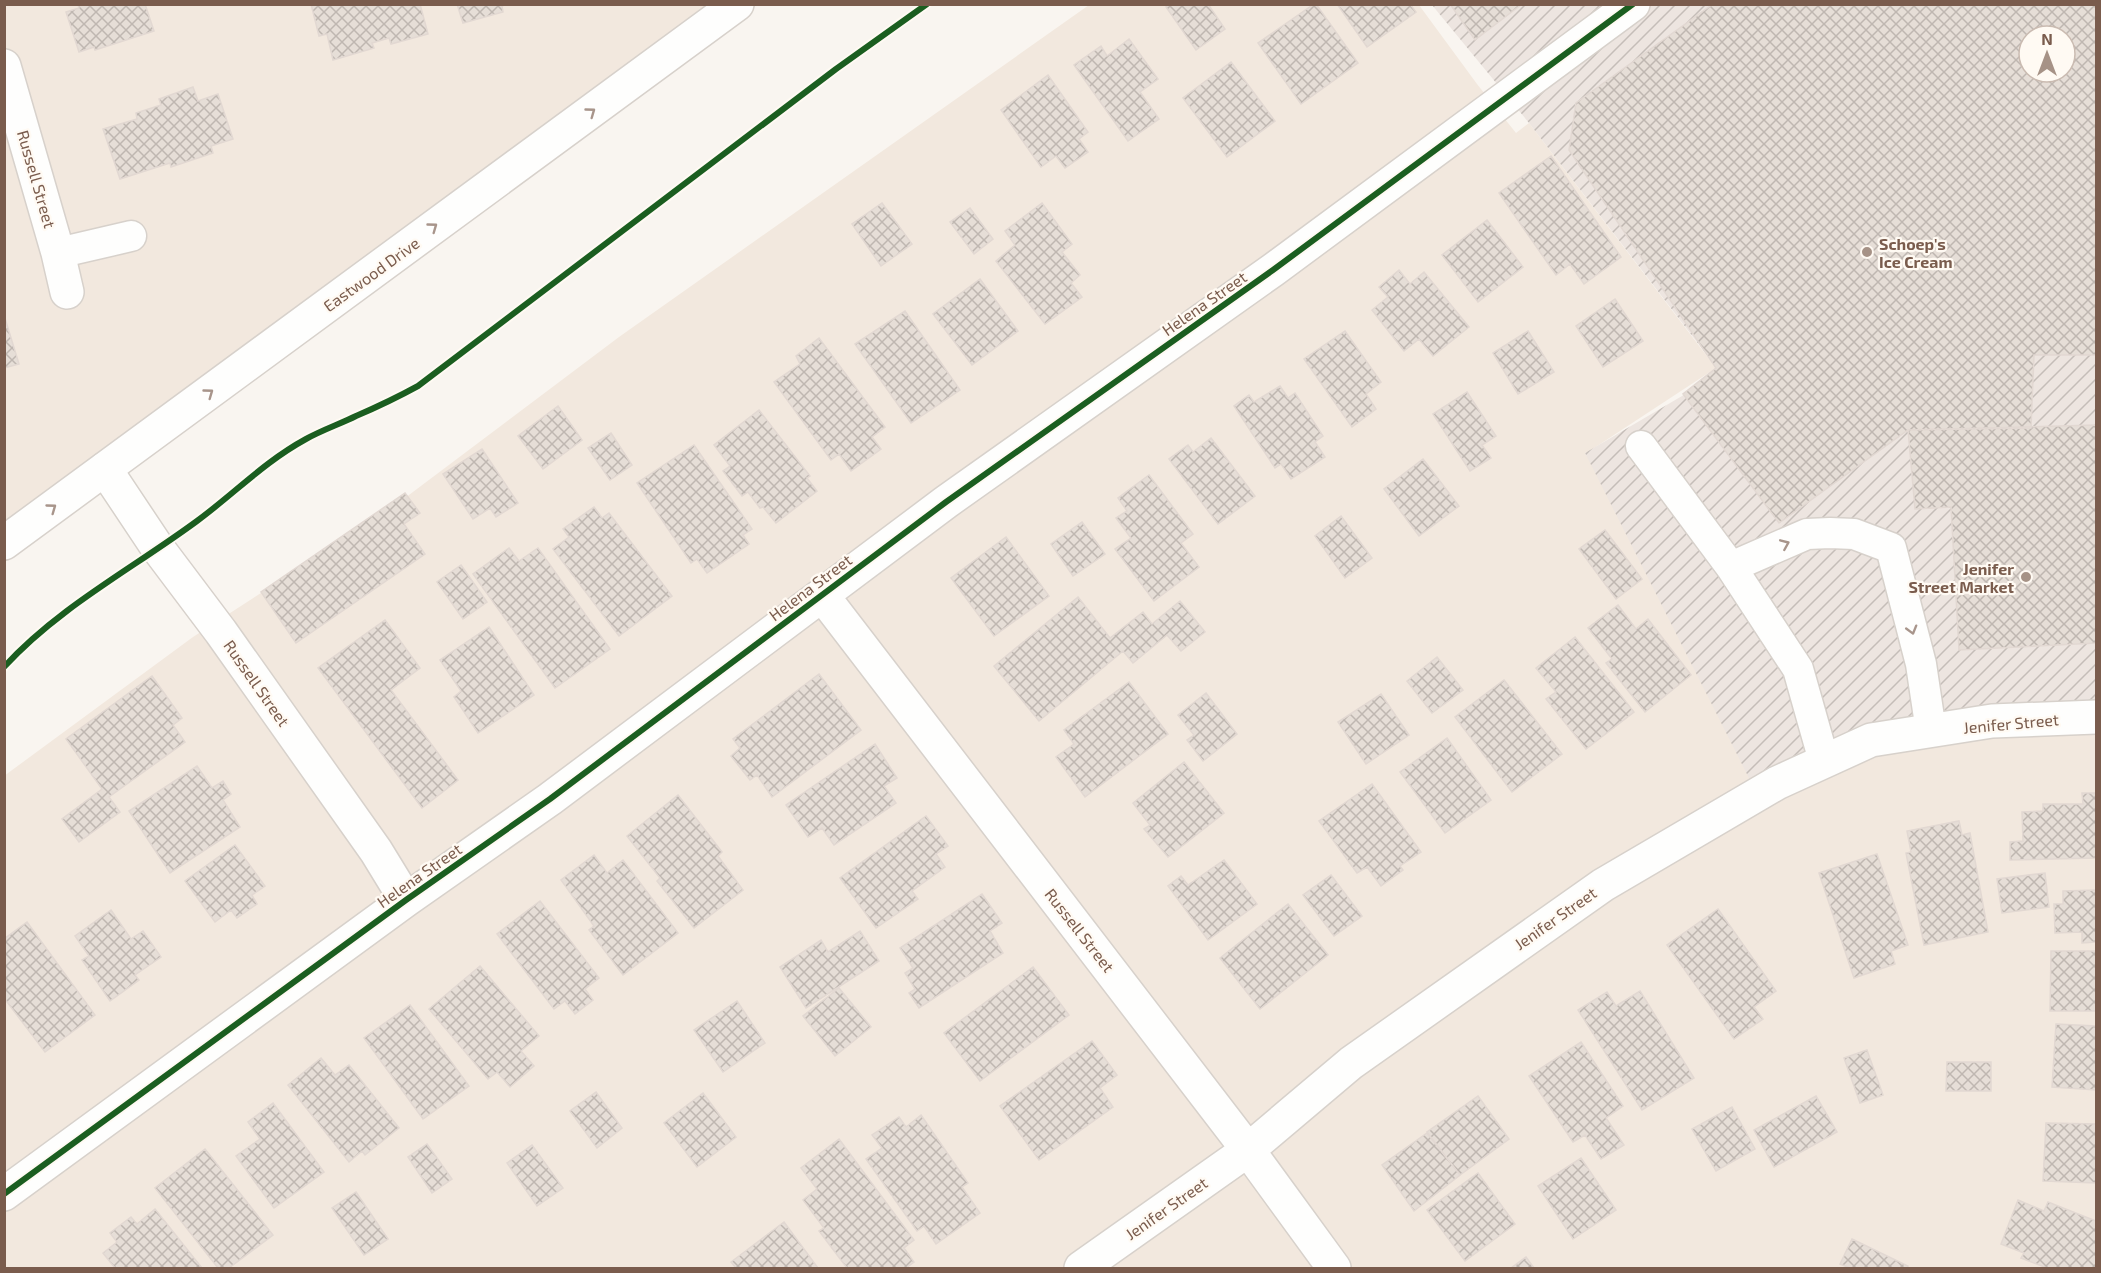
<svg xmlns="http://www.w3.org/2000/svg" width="2101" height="1273" viewBox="0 0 2101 1273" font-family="'Exo 2',sans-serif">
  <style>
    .residential { fill: #f2e8de }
    .industrial { fill: url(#industrial-furrows); fill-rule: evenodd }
    .building { fill: url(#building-cross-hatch); stroke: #e2d8d2; stroke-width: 1.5; fill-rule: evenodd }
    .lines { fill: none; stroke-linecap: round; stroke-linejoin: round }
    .service-casing { stroke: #d7d1cb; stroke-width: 33 }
    .minor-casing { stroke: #d7d1cb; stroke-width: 36 }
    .tertiary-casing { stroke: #d7d1cb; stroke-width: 36 }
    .service { stroke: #fefefd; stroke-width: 30 }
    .minor { stroke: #fefefd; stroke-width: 33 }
    .tertiary { stroke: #fefefd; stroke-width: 33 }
    .cycleway-casing { stroke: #fffaf3; stroke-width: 10 }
    .cycleway { stroke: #1b5e20; stroke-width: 6 }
    .oneway { stroke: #a8958b }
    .poi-dot { fill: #a69286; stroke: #fffaf3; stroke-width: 2 }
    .labels { text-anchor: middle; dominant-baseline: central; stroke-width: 4.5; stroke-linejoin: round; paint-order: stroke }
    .street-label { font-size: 16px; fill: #7a5c4d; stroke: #fffaf3 }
    .poi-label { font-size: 16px; font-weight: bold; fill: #7a5c4d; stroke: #fffaf3; text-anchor: start }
  </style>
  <defs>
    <pattern id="industrial-furrows" width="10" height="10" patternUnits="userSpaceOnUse" patternTransform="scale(1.5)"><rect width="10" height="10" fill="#ede5e0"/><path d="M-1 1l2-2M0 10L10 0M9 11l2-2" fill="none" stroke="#c5bdb8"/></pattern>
    <pattern id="building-cross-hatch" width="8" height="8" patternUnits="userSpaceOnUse" patternTransform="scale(1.5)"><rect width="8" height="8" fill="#e6ded7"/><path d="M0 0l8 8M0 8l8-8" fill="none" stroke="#bfb7b1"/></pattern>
  </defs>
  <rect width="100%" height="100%" fill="#f9f5f0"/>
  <path class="residential" d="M710,4L5,543V5Z
    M1089,5H1419L1477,84L1516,133L1529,123L1716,368L1585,454L1871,740L2096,719V1268H5L4,776L193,637L389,510L619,337Z"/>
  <path class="industrial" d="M1432,5H2096V717L1931,731L1757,794L1585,453L1682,396L1716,367L1529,123ZM2029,36H2065V72H2029Z"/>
  <path class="building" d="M78,4H145L154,31L95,50L94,47L79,52L66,12L79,8Z
    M311,4H420L428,34L391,44L389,38L372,43L374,48L333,60L327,34L319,36Z
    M457,4H507L502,6L503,12L463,23Z
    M1170,4H1208L1225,29L1196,50L1166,7Z
    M1314,4H1316L1358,63L1301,104L1258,43Z
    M1337,4H1410L1416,12L1367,47Z
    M1450,4H1522L1475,40Z
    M1713,4H2096V355H2034L2031,428L1908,430L1779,523L1683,394L1716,368L1569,150L1576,103ZM2029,36H2065V72H2029Z
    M1129,39L1158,79L1140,92L1159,119L1128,141L1074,65L1101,46L1107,56Z
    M1231,62L1275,121L1227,157L1183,98Z
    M1048,75L1088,132L1079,139L1088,152L1065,168L1056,156L1041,167L1001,110Z
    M193,87L198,101L218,94L233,139L211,146L213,153L171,167L170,163L120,179L103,129L137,119L136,113L161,105L159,99Z
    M1551,156L1621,257L1584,284L1570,264L1556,275L1499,193Z
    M882,203L912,244L881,266L852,224Z
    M1042,203L1072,244L1062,252L1080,275L1071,283L1082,297L1045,324L996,261L1015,245L1005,231Z
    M970,208L993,239L974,254L950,222Z
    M1487,220L1523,267L1478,302L1442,255Z
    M1399,270L1410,284L1424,272L1469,327L1433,356L1419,339L1404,351L1372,310L1388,297L1379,287Z
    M980,279L1018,331L972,365L933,314Z
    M1615,299L1643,341L1603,367L1576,326Z
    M905,311L960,390L911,423L855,344Z
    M4,315L19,364L4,368Z
    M1345,331L1381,382L1366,394L1376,409L1352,427L1304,359Z
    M1528,331L1554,372L1518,394L1493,353Z
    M819,338L885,427L872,437L881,449L851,471L839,454L831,460L774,382L800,364L796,356Z
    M1280,386L1288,398L1295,393L1323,436L1315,442L1325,457L1291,479L1281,464L1275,468L1234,406L1249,395L1254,402Z
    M1467,392L1496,436L1482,445L1491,458L1470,471L1433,414Z
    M558,406L582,440L543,469L518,436Z
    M759,410L810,476L807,478L817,491L776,523L763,507L760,508L748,492L742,496L723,471L730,466L714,445Z
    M2096,425V643L1959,650L1951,507L1915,509L1908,430Z
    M611,433L632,465L610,480L588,448Z
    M1211,438L1255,496L1218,524L1169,459L1188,445L1193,452Z
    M694,445L752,529L743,535L749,544L707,573L697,559L691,563L637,483Z
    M482,449L518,503L496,517L490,508L473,519L443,474Z
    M1423,459L1459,506L1419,536L1384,489Z
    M1149,475L1193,534L1181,543L1199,567L1154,601L1115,549L1131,538L1116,518L1127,511L1118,498Z
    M405,493L420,513L404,524L425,554L296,643L261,592Z
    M594,507L602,518L609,513L672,596L619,636L553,549L569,537L563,529Z
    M1341,516L1372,558L1345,578L1315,536Z
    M1082,522L1105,554L1073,576L1051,544Z
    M1605,530L1642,579L1616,599L1579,549Z
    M1006,537L1049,596L994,636L951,578Z
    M509,548L519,561L538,548L610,649L555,688L473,574Z
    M461,565L487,602L463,619L437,582Z
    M1078,597L1110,638L1143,612L1152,624L1180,601L1205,632L1181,651L1167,635L1133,663L1123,651L1039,721L994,666Z
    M1618,605L1636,629L1648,619L1691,675L1645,712L1606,663L1612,659L1588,628Z
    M385,620L420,668L391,690L458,780L422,808L318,668Z
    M489,627L534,695L478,733L454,697L461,691L440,660Z
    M1575,637L1634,712L1586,749L1546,699L1556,692L1536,668Z
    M1437,657L1463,690L1432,713L1407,681Z
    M819,674L861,730L772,797L757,775L750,780L731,756L740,748L733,739Z
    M152,676L182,718L173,725L185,742L109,797L120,812L79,842L62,819L102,789L66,739Z
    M1504,680L1562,754L1512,792L1455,717Z
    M1129,682L1168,734L1085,797L1056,757L1074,744L1064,730Z
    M1206,693L1237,734L1203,761L1187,740L1194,735L1178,715Z
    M1381,694L1409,735L1366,764L1338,722Z
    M1447,738L1491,800L1445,833L1400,772Z
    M875,744L897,778L884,786L896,803L834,845L822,828L808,837L786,805Z
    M1184,762L1224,813L1168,857L1144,829L1150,825L1133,803Z
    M197,766L212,788L223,781L231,794L223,800L240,827L170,873L129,811Z
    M1372,784L1421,852L1400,866L1403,870L1381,886L1367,867L1357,873L1319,821Z
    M2082,793H2096V858L2010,860V842L2023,841L2022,812L2043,811V804H2083Z
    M678,795L722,852L718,856L743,890L694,928L657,881L660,878L627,836Z
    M926,816L948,846L936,854L945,867L912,891L918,899L876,928L840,878Z
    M1959,821L1962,835L1970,833L1988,932L1924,945L1906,853L1911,852L1907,831Z
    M235,845L265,886L252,895L257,904L237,918L231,910L215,922L185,881Z
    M1877,854L1908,945L1891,951L1895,964L1854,978L1819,873Z
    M594,855L607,873L623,860L678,933L623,975L589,930L594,926L561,880Z
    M1224,860L1257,904L1208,940L1168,886L1181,876L1188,885Z
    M2045,873L2049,907L2002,913L1997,879Z
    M1331,875L1362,916L1334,936L1303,895Z
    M2096,890V942L2082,943V932L2055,933L2054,904H2063V891Z
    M982,894L1002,923L990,931L1003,953L919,1008L909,993L915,989L905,973L913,968L900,948Z
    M540,901L599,978L585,989L593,1000L575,1014L565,1001L554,1009L497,934Z
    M1288,904L1328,955L1260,1009L1220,958Z
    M1718,909L1776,991L1754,1007L1763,1019L1734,1039L1667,945Z
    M111,910L131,939L143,931L161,957L135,975L139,980L110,1001L82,960L89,956L75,936Z
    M27,922L95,1015L45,1052L4,998V939Z
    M860,931L879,961L806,1008L780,967L821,940L828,952Z
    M2051,951H2096V1011H2050Z
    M480,966L539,1036L521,1051L534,1066L510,1087L497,1072L488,1079L429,1009Z
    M1033,967L1069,1015L980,1081L944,1033Z
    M839,988L871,1027L835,1056L803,1016Z
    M1640,991L1694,1078L1642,1110L1578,1010L1607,992L1616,1006Z
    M737,1001L765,1043L723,1072L694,1030Z
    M410,1005L469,1086L423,1119L364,1038Z
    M2056,1024L2096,1026V1090L2052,1087Z
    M1092,1041L1117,1075L1100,1088L1113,1107L1039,1160L1000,1106Z
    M1581,1042L1623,1106L1606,1118L1624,1145L1601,1159L1585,1135L1573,1142L1529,1076Z
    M1867,1050L1883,1095L1860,1103L1844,1058Z
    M321,1058L335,1075L349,1065L399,1128L365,1155L362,1151L349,1162L288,1085Z
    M1947,1062H1991V1091H1946Z
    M596,1092L622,1128L597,1148L570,1111Z
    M703,1093L736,1137L697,1167L664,1123Z
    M1478,1096L1509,1139L1460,1175L1427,1132Z
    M1816,1096L1837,1132L1774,1167L1754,1130Z
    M273,1103L324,1172L274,1208L236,1156L260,1139L248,1122Z
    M1732,1107L1755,1149L1716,1171L1692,1129Z
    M921,1115L968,1183L962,1187L980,1213L936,1244L924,1226L917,1231L866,1159L882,1148L872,1135L899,1117L906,1127Z
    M2046,1123L2096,1124V1183L2043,1181Z
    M1427,1133L1460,1175L1414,1211L1382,1165Z
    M839,1139L914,1240L904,1248L914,1262L906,1268H847L819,1231L824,1228L803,1200L817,1189L801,1168Z
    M427,1144L452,1179L432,1193L408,1157Z
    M532,1145L563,1188L537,1206L507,1163Z
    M205,1149L273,1235L229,1268H218L155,1188Z
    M1581,1158L1616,1210L1573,1239L1538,1186Z
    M1478,1173L1515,1224L1465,1261L1427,1210Z
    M356,1192L388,1239L364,1255L332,1208Z
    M2018,1200L2044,1211L2048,1202L2096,1221V1268H2047L2021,1258L2024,1253L2001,1244Z
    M155,1209L202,1268H115L103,1253L117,1242L110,1233L131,1217L137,1224Z
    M784,1222L818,1268H736L731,1262Z
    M1852,1239L1908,1266L1907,1268H1850L1840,1264Z
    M1526,1257L1534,1268H1511Z"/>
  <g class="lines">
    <defs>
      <path id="service" d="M58,253L131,236
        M1641,446L1731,567L1798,669L1824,761
        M1731,567L1807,534L1830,533L1854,534L1891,548L1921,664L1931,731"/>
      <path id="minor" d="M4,66L58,253L67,292
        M105,469L157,547L221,632L376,851L406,900
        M822,595L1248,1150L1334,1268
        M4,1194L406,900L550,799L946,502L1273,270L1633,4
        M1081,1268L1248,1150L1351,1063L1603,885L1777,783L1871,740L1992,721L2096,717"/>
      <path id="tertiary" d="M4,543L737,4"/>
    </defs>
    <use href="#service" class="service-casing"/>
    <use href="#minor" class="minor-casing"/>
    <use href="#tertiary" class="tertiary-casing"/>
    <use href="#service" class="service"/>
    <use href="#minor" class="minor"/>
    <use href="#tertiary" class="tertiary"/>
    <defs>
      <path id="cycleway" d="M4,667C59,607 132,569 197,521C235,493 264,462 306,439C322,430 340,424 356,416C377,407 398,397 418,386L836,69L927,4
        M4,1194L406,900L550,799L946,502L1273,270L1633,4"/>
    </defs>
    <use href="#cycleway" class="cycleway-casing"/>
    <use href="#cycleway" class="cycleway"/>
  </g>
  <defs><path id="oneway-chevron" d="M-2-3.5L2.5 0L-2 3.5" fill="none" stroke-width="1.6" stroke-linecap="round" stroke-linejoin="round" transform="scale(1.5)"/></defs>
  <g class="oneway">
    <use href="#oneway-chevron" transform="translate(591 112) rotate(-36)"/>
    <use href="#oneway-chevron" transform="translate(433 227) rotate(-36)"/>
    <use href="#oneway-chevron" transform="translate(209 393) rotate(-36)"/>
    <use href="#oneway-chevron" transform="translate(52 508) rotate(-36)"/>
    <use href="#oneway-chevron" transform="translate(1785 544) rotate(-23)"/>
    <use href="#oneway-chevron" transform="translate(1912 630) rotate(74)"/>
  </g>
  <g class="poi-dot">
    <circle cx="1867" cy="252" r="6"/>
    <circle cx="2026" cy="577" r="6"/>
  </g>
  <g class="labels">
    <g class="street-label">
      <text transform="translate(37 179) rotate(74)">Russell Street</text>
      <text transform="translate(371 274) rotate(-36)">Eastwood Drive</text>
      <text transform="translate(1204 303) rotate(-35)">Helena Street</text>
      <text transform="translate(810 587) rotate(-37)">Helena Street</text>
      <text transform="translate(257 683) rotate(55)">Russell Street</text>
      <text transform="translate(2011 723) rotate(-5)">Jenifer Street</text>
      <text transform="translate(419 875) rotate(-35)">Helena Street</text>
      <text transform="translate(1555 918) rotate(-35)">Jenifer Street</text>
      <text transform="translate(1080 930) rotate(52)">Russell Street</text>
      <text transform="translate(1166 1208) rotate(-35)">Jenifer Street</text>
    </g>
    <g class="poi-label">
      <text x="1879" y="243">Schoep's<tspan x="1879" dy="18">Ice Cream</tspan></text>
      <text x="2014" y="568" text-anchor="end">Jenifer<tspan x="2014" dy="18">Street Market</tspan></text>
    </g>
  </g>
  <rect width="2101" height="1273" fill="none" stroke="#7a5c4d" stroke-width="12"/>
  <g transform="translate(2047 54)"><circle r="28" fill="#fffaf3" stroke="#cabbb1" stroke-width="1.5"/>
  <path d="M0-4.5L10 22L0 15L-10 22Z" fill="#a69286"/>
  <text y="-9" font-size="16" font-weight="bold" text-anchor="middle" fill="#7a5c4d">N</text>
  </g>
</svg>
